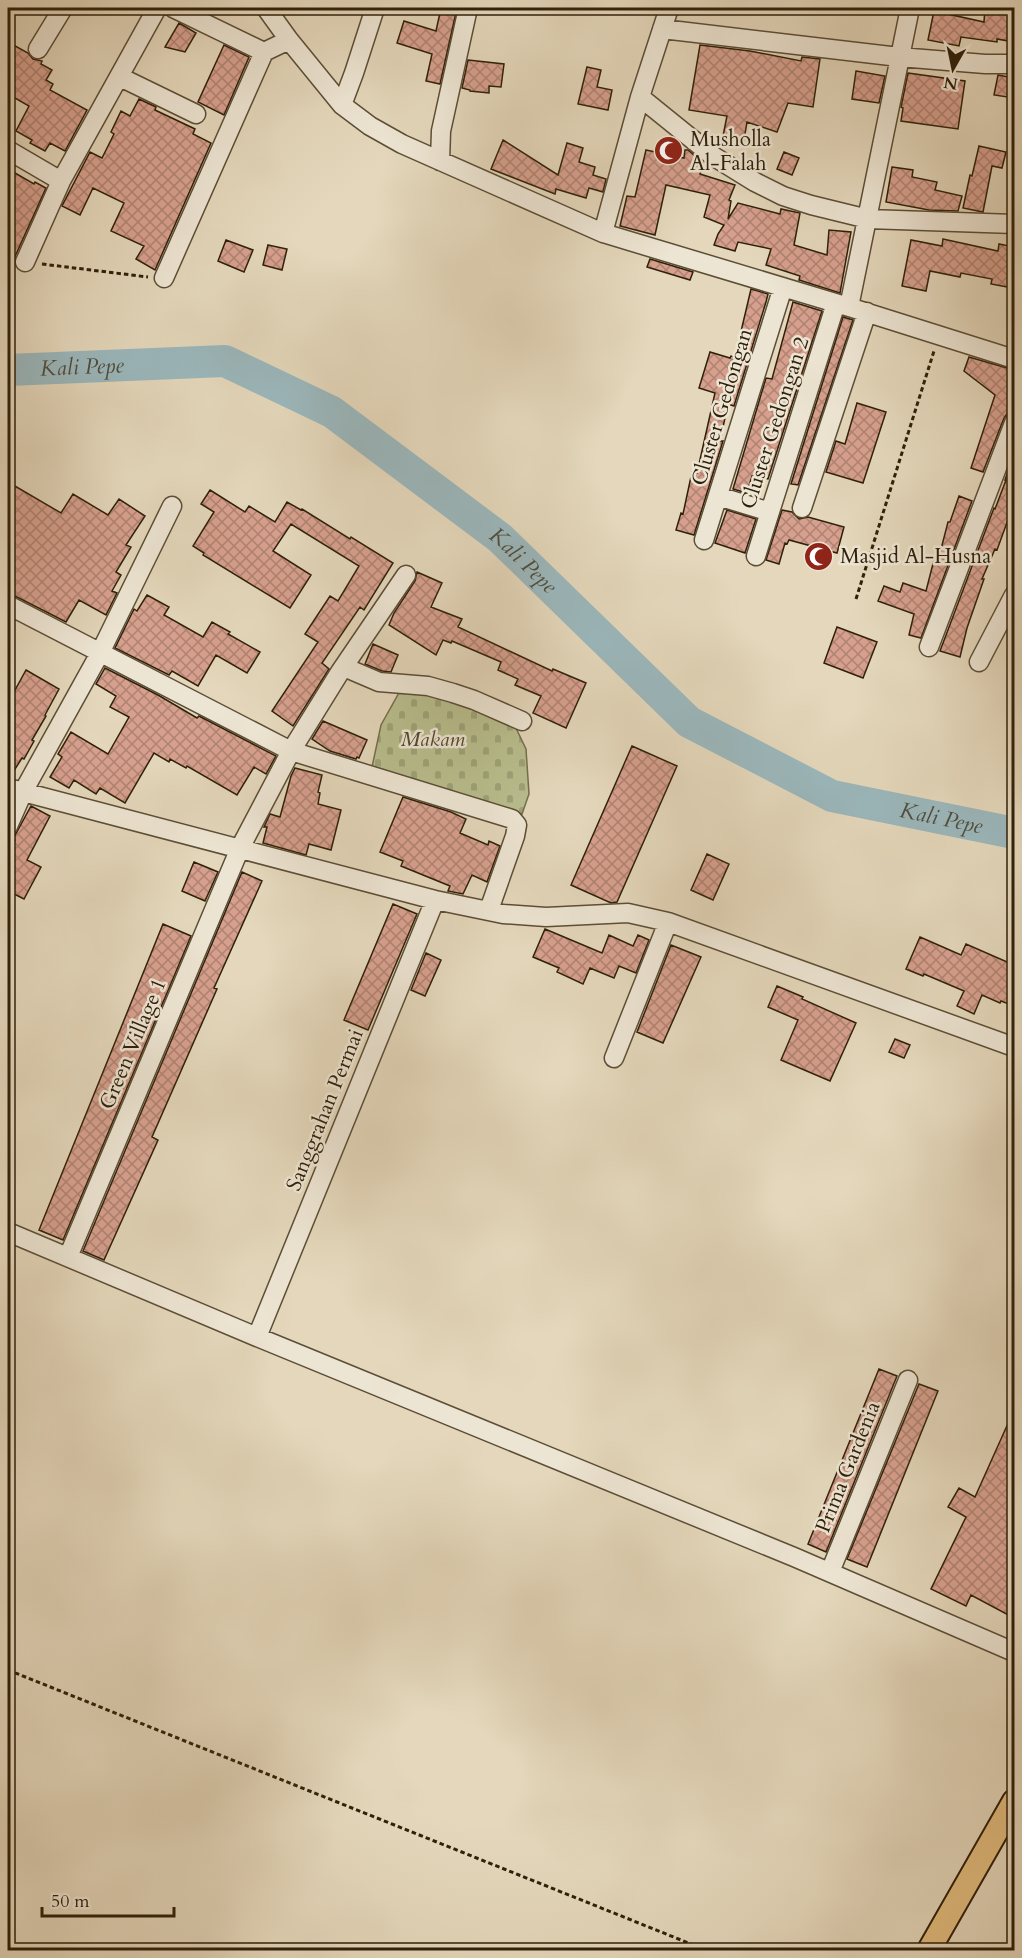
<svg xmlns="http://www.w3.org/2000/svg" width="1022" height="1958" viewBox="0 0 1022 1958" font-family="Cardo,serif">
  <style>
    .cemetery { fill: url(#cemetery-stones); stroke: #746e4c; stroke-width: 1.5 }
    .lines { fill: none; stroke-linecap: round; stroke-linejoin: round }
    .river { stroke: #9bb7bc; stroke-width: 32 }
    .building { fill: url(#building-cross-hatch); stroke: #2f200a; stroke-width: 1.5 }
    .minor-casing { stroke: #5c4e36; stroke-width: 21 }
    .major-casing { stroke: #2f200a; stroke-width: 26 }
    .path { stroke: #2f200a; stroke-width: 3; stroke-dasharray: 4.5 3; stroke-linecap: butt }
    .minor { stroke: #ede5d3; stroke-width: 18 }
    .major { stroke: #e2bc7e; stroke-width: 22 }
    .labels { text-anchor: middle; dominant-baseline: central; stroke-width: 5; stroke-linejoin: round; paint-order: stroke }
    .poi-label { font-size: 21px; fill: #2f200a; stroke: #ede5d3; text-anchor: start }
    .street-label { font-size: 21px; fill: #2f200a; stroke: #ede5d3 }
    .park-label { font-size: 21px; font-style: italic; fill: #51472b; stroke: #ede5d3 }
    .water-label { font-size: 22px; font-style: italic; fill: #4f4d3f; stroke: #ede5d3 }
  </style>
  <defs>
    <pattern id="cemetery-stones" width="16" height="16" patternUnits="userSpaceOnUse" patternTransform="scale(1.5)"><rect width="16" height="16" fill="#b8bd8d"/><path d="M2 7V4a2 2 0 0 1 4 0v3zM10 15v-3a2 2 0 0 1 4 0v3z" fill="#9ea278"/></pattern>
    <pattern id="building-cross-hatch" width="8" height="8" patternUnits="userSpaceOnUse" patternTransform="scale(1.5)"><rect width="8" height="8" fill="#d7a08e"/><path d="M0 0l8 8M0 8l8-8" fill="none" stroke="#af8272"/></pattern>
  </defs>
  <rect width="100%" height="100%" fill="#e4d7bb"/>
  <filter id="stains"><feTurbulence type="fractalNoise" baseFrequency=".00333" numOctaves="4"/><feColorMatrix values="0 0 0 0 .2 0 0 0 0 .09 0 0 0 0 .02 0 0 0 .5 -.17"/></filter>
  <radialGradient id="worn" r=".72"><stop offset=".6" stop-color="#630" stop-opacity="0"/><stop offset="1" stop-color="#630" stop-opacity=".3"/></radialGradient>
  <path class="cemetery" d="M424,690L514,724L526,749L529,794L522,814L372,767L381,725L400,691Z"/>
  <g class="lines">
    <path class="river" id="s1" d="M8,370L225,361L332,412L500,538L689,722L832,796L1014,833"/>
  </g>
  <path class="building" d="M441,8H457L440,84L426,81L432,54L397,43L404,21L436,31Z
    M985,8H1014V42L997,39V42L961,37L959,46L928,40L934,11L984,22Z
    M179,23L196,33L185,52L165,47Z
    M8,42L28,53L33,59L42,61L41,64L52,70L46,80L53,84L50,90L87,110L65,151L50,143L45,151L30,143L32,140L16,131L29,106L8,94Z
    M224,45L249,57L224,115L198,102Z
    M700,45L750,51L801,61L802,57L820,59L813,107L788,103L777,132L747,122L744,140L723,136L727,116L689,110Z
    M468,60L504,64L501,87L489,86V93L470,91V90L462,88Z
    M587,67L601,70L597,87L612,90L608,110L578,104Z
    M856,71L885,76L879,103L852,99Z
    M908,73L965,81L958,129L901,121L903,108L901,107Z
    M998,75L1014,78V98L994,95Z
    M139,99L156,107L155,110L195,129L193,134L211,143L155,270L136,259L144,246L111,231L124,203L93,188L80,215L62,206L90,152L102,158L114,134L111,132L121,111L130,116Z
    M503,140L558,175L567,143L583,148L579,162L595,167L593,175L606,179L603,192L589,188L586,198L556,189L555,194L491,169Z
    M979,146L1006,152L1002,168L992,166L983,212L963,208L970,175L972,176Z
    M646,150L684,158L685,150H688L703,163L700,174L735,185L729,200L731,201L728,219L738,203L780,214L781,209L800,213L794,245L827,255L829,230L851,232L840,293L799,280L800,276L766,265L771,249L738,242L735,251L714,245L718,234L724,225L704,217L710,195L666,185L655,235L620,226L627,196L635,197Z
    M784,152L799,158L792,175L777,169Z
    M892,167L913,170L912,177L937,182L935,190L962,196L958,211L929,210L886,202Z
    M8,169L34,184L35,182L46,188L8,272Z
    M943,239L998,251L999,244L1014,247V278L1013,288L991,284L992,279L961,273L960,277L930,271L926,291L902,286L911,240L942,246Z
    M226,240L253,250L244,272L218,261Z
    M268,245L287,249L282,270L263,265Z
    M650,259L693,272L690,280L647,267Z
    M751,289L768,294L766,302L734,406L728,404L720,441H723L694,535L676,530L681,513L683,514L692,472L697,473L715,393L699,388L710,352L730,358L731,356L735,357Z
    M793,302L822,311L768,479L752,476L747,493L733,489L766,378L772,379Z
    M843,317L853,320L798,485L791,484Z
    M969,357L1014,370V412L1007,414L1004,418L983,472L971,468L995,395L964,371Z
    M857,403L886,412L863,483L826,472L836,441L845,444Z
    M1014,453V508L1011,518L1009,517L997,550L995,549L982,579H984L967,628L960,657L940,651L994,508L995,509L1006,480H1005Z
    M8,482L61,513L73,494L108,515L119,499L145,516L126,545L131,547L116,572L121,575L112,591L117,593L106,615L79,600L66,622L13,595L8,594Z
    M210,490L245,512L249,506L275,522L287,502L301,510L302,509L350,539L351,537L393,563L364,610L360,607L322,663L329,669L293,726L272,711L318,642L305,634L330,596L338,601L359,566L291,524L273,551L311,575L290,608L203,555L204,553L193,546L214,512L201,504Z
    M959,496L972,501L921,638L909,635L914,614L878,601L884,586L900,592L903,583L926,591L935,556L939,557L948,522H950Z
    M727,510L756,519L745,553L715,543Z
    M782,510L792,512L799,519L808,517L844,527L837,553L789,540L787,544L785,543L779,564L766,560Z
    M417,572L442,583L431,607L462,619L458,627L552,671L553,669L586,683L566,728L533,713L541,696L515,685L518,679L498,670L501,662L452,641L451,643L443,640L436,655L389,625L394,613L415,581Z
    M147,595L169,607L164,615L203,637L212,622L230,632L228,634L260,652L247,673L216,655L198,686L172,671L169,675L115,648L134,609L137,611Z
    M837,627L877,642L863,678L824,663Z
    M373,644L398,655L391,672L382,671L365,664Z
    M105,668L158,695L197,718L199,716L276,756L266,774L254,767L237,795L187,766L186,768L170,759L169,762L154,753L125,803L100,788L96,794L74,780L69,788L50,777L62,757L58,754L71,732L108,754L129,717L110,707L116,696L96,684Z
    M26,670L59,689L45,715L46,716L32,740L34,741L24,759L22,758L10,777H8V703Z
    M323,721L367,740L359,758L357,757L356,759L330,751L312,739Z
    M632,746L677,766L617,902L611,903L571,885Z
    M295,768L322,775L318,792L320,793L318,804L341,810L331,850L309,844L306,855L263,843L267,827H264L270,814L280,817L291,776Z
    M403,797L451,812L466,819L460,833L488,845L489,841L500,846L487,882L472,875L463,894L448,891L450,886L401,866L403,861L380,852Z
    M31,806L50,816L27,860L41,867L24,899L8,891V855L15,840L13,839Z
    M707,854L729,864L713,900L691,890Z
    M194,862L218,872L205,901L182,891Z
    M242,872L262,881L214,988L217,989L152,1137L158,1140L104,1260L83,1251Z
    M393,904L417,914L368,1030L344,1020Z
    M163,924L191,936L63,1240L39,1230Z
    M545,929L602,953L609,935L633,946L638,935L649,940L636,973L619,966L614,978L590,968L583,984L557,972L559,968L533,957Z
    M920,937L961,955L966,944L1014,965V1006L1001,1001L1000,1003L982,995L974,1014L957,1006L964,991L924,974L923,976L906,969Z
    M671,945L701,957L663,1043L637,1032Z
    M426,953L441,960L425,996L411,990Z
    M777,986L803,997L802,999L856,1023L830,1081L781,1060L798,1020L768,1007Z
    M895,1039L910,1045L904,1058L889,1052Z
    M879,1369L897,1376L826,1552L808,1544Z
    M919,1384L938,1391L867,1567L847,1559Z
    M1014,1410V1618L971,1595L966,1606L931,1589L966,1517L948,1507L959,1488L975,1497Z"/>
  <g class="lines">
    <defs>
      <path id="minor" d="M173,8L264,52
        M266,8L289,40L342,105L370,126L402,144L603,233L849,307L1014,359
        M662,29L899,57L985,64H1014
        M38,49L63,8
        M120,77L196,114
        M640,97L713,156L755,182L783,196L811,205L868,219L1014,224
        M342,105L354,73L375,8
        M8,150L61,181
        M440,161L441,131L468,8
        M603,233L640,97L669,8
        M25,262L61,181L157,8
        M164,278L264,52L289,40
        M849,307L910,8
        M718,496L770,512
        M802,508L867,312
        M704,540L783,287
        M756,556L836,303
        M8,605L291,751L512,819L517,825L515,836L489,910
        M929,647L1014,423
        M979,662L1014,595
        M344,667L379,682L428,686L453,693L474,700L522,721
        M8,788L435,900L503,914L546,917L628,913L668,922L1014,1047
        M8,826L23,792L100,653L172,506
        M614,1058L668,922
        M8,1232L257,1337L794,1557L1014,1652
        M68,1257L240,848L291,751L340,672L406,575
        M257,1337L435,900
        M830,1572L908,1380"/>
      <path id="major" d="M929,1950L1014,1801"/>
    </defs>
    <use href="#minor" class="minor-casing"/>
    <use href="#major" class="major-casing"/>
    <path class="path" d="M42,264L148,277
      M856,599L934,351
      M8,1670L706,1950"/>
    <use href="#minor" class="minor"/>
    <use href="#major" class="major"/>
  </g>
  <defs>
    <symbol id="mosque-disc" viewBox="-11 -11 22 22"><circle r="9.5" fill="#8f2418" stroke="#ede5d3"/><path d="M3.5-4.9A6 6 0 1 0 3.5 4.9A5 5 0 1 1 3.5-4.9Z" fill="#fff"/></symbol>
  </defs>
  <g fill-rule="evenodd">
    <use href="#mosque-disc" x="652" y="134" width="33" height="33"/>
    <use href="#mosque-disc" x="802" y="540" width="33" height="33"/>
  </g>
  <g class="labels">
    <g class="poi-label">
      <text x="690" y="139">Musholla<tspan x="690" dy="24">Al-Falah</tspan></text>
      <text x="840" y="556">Masjid Al-Husna</text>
    </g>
    <g class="street-label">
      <text transform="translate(722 407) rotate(-73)">Cluster Gedongan</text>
      <text transform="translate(775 423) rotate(-72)">Cluster Gedongan 2</text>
      <text transform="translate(133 1044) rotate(-67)">Green Village 1</text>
      <text transform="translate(325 1110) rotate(-68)">Sanggrahan Permai</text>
      <text transform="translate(848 1467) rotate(-68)">Prima Gardenia</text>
    </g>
    <g class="park-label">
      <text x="433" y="739">Makam</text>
    </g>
    <g class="water-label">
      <text stroke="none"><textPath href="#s1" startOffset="74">Kali Pepe</textPath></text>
      <text stroke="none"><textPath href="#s1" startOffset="578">Kali Pepe</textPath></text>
      <text stroke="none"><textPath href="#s1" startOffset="1082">Kali Pepe</textPath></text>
    </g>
  </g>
  <rect width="1022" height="1958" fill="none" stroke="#e4d7bb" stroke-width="30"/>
  <rect x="9" y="9" width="1004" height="1940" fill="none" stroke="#2f200a" stroke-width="3"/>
  <rect x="15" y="15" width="992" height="1928" fill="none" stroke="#2f200a" stroke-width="1.5"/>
  <g transform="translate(953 69) rotate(189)" stroke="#ede5d3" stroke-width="4.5" paint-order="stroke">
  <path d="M0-4.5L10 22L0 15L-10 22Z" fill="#2f200a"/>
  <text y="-9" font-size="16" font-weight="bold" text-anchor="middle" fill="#2f200a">N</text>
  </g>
  <path d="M42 1907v9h132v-9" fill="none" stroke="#2f200a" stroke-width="3"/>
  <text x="51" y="1907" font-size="18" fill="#2f200a" stroke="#ede5d3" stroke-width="4.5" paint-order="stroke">50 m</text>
  <rect width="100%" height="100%" filter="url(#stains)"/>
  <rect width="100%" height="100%" fill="url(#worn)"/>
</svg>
